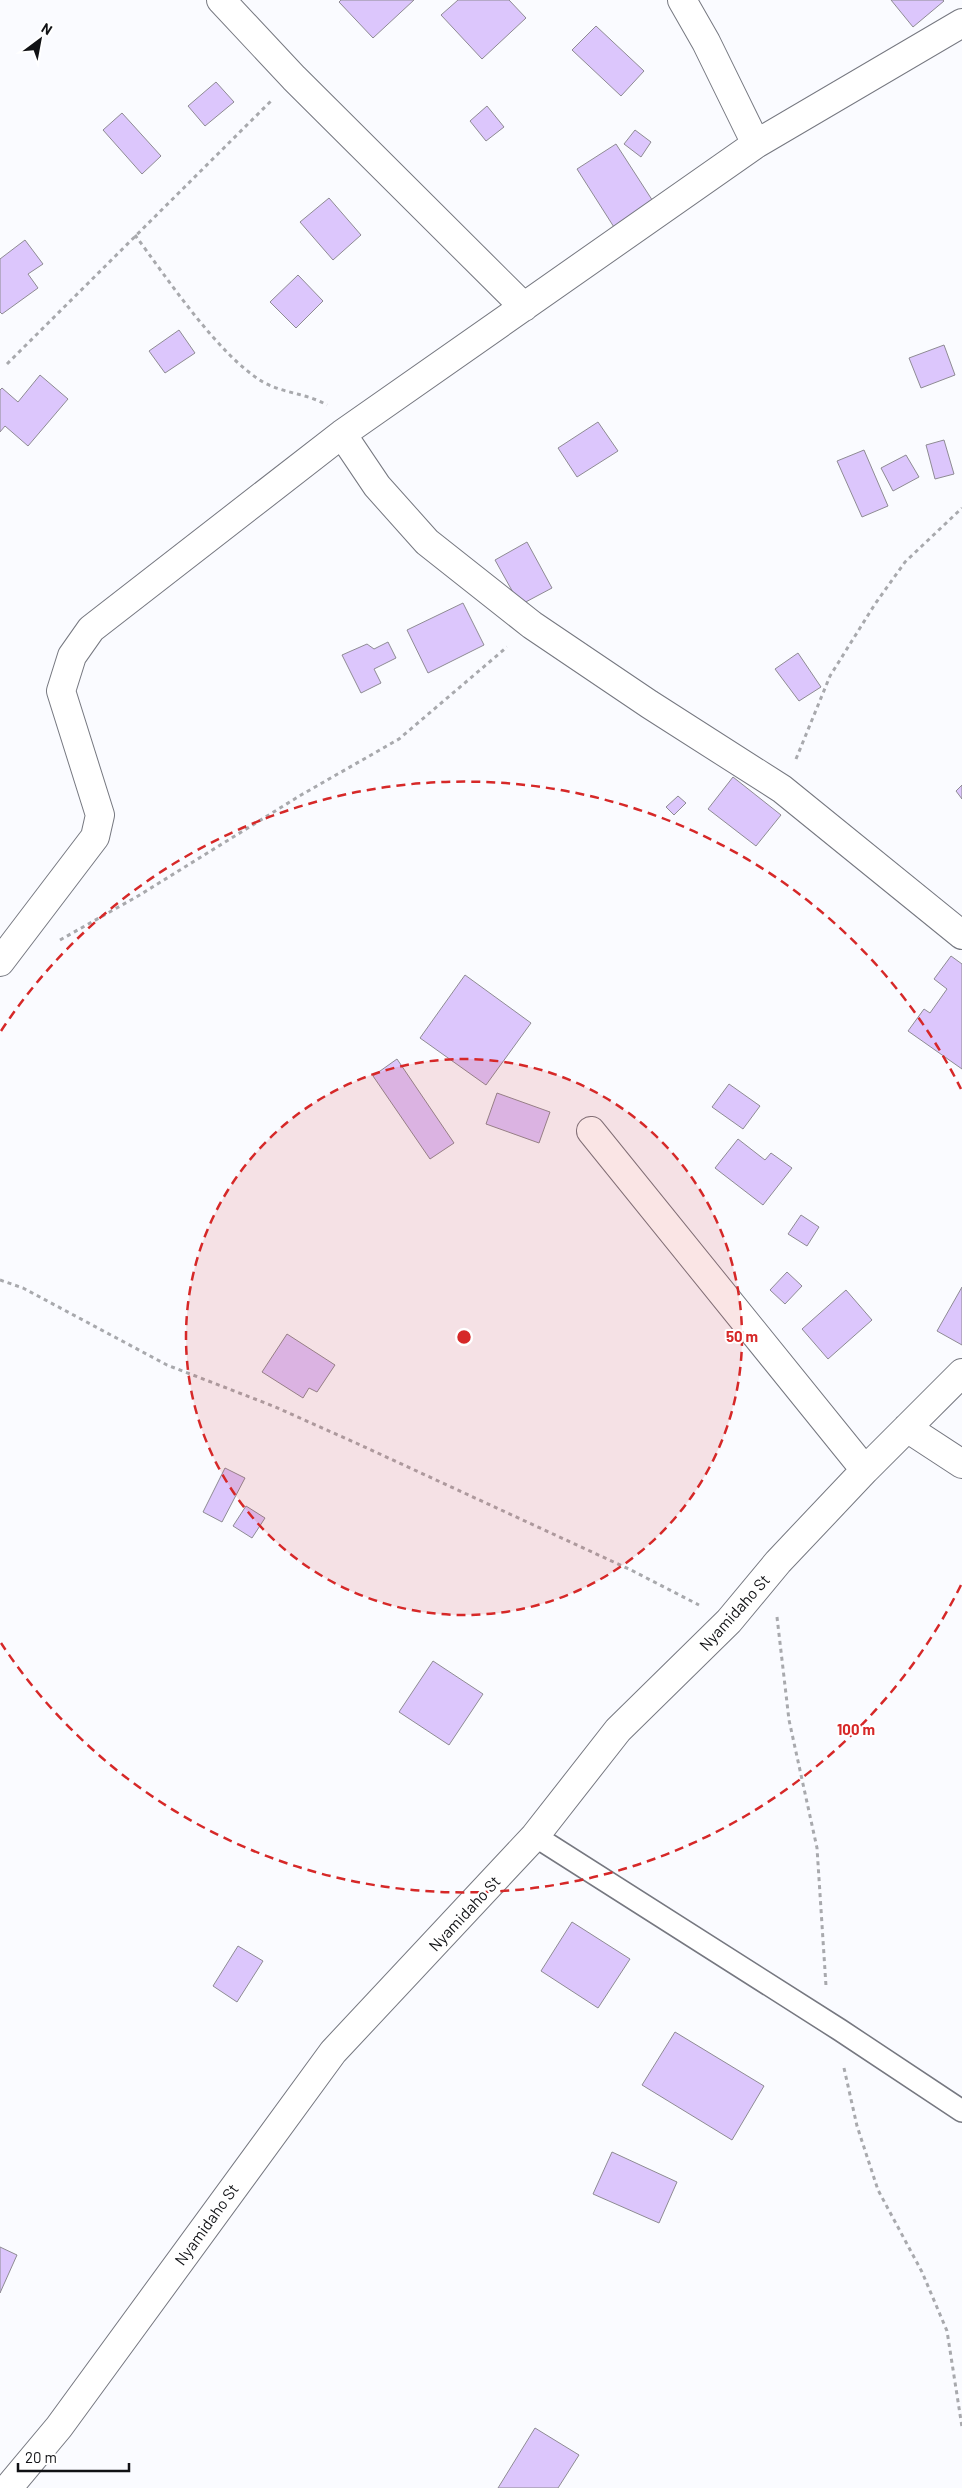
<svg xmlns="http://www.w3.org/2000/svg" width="962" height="2488" viewBox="0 0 962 2488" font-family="Barlow,sans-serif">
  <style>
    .building { fill: #dcc6fc; stroke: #8e8b93 }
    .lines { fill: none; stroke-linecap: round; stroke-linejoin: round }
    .service-casing { stroke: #767880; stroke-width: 24 }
    .minor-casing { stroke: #767880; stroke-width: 30 }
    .path { stroke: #a8a9ad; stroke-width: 3; stroke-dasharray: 4 4; stroke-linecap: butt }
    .service { stroke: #fff; stroke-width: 21 }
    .minor { stroke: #fff; stroke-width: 28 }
    .ring { fill: none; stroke: #d62828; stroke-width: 2.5; stroke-dasharray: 9 6 }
    .labels { text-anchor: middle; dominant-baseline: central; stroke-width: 4; stroke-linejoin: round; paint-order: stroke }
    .street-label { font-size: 16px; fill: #111215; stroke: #fff }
    .centre { fill: #d62828; stroke: #fff; stroke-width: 2.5 }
    .ring-label { font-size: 15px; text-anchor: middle; font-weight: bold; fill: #d62828; stroke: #fff; stroke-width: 4; stroke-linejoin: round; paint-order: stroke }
  </style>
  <rect width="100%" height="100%" fill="#fafbff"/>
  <path class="building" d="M341,0H414L373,38L339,2Z
    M458,0H509L526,18L482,59L441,15Z
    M891,0H943L944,1L913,27Z
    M596,26L644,71L621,96L572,50Z
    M216,82L234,102L205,126L188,106Z
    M487,106L504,127L486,141L470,121Z
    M122,113L161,156L142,174L103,130Z
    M635,130L651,142L641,157L624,144Z
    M616,144L658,209L619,235L577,169Z
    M329,198L361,235L333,260L300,222Z
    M25,240L43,264L28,274L38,288L2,314L0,312V259Z
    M298,275L323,301L296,328L270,302Z
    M179,330L195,353L165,373L149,351Z
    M944,345L955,375L921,388L909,358Z
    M40,375L68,399L28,446L5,426L0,432V390L2,388L18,402Z
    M598,422L618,451L577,477L558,448Z
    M944,440L954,474L935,479L926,445Z
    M864,450L888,506L862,517L837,461Z
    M906,455L919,477L893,491L881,468Z
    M527,542L552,588L520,605L495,560Z
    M463,603L484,645L428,673L407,630Z
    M388,642L396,658L374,669L381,683L361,693L342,655L367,644L374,649Z
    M798,653L821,687L799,701L775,669Z
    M733,777L781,815L756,846L708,809Z
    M962,785V799L956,791Z
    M678,796L686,803L674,815L666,807Z
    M951,956L962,964V1069L908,1031L924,1009L930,1013L947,989L934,979Z
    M465,975L531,1023L486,1085L420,1038Z
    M397,1059L454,1143L430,1159L373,1076Z
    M729,1084L760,1106L743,1129L712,1107Z
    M497,1093L550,1112L539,1143L486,1124Z
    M738,1139L765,1160L771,1153L792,1168L763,1205L715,1168Z
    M801,1215L819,1227L807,1246L788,1234Z
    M787,1272L802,1286L785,1304L770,1290Z
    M962,1287V1345L937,1331Z
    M846,1290L872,1320L828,1359L802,1329Z
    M287,1334L335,1365L317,1392L309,1388L303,1398L262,1372Z
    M225,1468L245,1478L222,1522L203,1512Z
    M246,1506L265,1518L252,1538L233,1526Z
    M433,1661L483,1694L449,1745L399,1712Z
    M572,1922L630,1959L598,2008L541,1971Z
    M238,1946L263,1961L237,2002L213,1986Z
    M675,2032L764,2086L732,2140L642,2085Z
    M612,2152L677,2182L659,2223L593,2194Z
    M0,2247L17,2255L0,2293Z
    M535,2428L579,2455L558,2488H498Z"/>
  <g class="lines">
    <defs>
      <path id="service" d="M535,1836L840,2030L962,2111"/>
      <path id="minor" d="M221,0L294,78L524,307
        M682,0L706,42L756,144
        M342,434L377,486L427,542L532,625L649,704L782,789L962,935
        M0,962L95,837L100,815L61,691L72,656L91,629L342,434L756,144L962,23
        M591,1131L865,1470
        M907,1428L962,1464
        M8,2488L59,2427L333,2052L535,1836L618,1730L729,1621L778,1562L865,1470L962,1373"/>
    </defs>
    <use href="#service" class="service-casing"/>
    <use href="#minor" class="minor-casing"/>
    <path class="path" d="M135,235C167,278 218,355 263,382C285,394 306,393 327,405
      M7,364L271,101
      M796,759L830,676L875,604L905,562L962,508
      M60,940L138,896L301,795L399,739L507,647
      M0,1280L23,1288L167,1365L273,1406L356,1443L631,1570L699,1605
      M777,1617L789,1720L817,1848L826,1986
      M844,2068L857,2126L878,2190L922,2272L947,2331L962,2427"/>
    <use href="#service" class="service"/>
    <use href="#minor" class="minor"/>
  </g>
  <circle cx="464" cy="1337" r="278" fill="#d62828" fill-opacity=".12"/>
  <g class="ring">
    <circle cx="464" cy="1337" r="278"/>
    <path d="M961 1585A555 555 0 0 1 1 1643M1 1031A555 555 0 0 1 961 1089"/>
  </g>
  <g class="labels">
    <g class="street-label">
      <text transform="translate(734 1612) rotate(-48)">Nyamidaho St</text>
      <text transform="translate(464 1913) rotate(-47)">Nyamidaho St</text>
      <text transform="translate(206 2224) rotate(-54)">Nyamidaho St</text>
    </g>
  </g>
  <circle cx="464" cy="1337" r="8" class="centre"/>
  <g class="ring-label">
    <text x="742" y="1342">50 m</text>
    <text x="856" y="1735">100 m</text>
  </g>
  <g transform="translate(40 40) rotate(32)" stroke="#ffffff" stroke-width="4" paint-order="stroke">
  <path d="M0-4L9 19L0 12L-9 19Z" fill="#111215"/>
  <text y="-8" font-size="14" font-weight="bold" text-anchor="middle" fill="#111215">N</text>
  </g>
  <path d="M18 2463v8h111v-8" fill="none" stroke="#111215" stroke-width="2.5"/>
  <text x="25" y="2463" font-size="15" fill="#111215" stroke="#ffffff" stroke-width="4" paint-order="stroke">20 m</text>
</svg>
